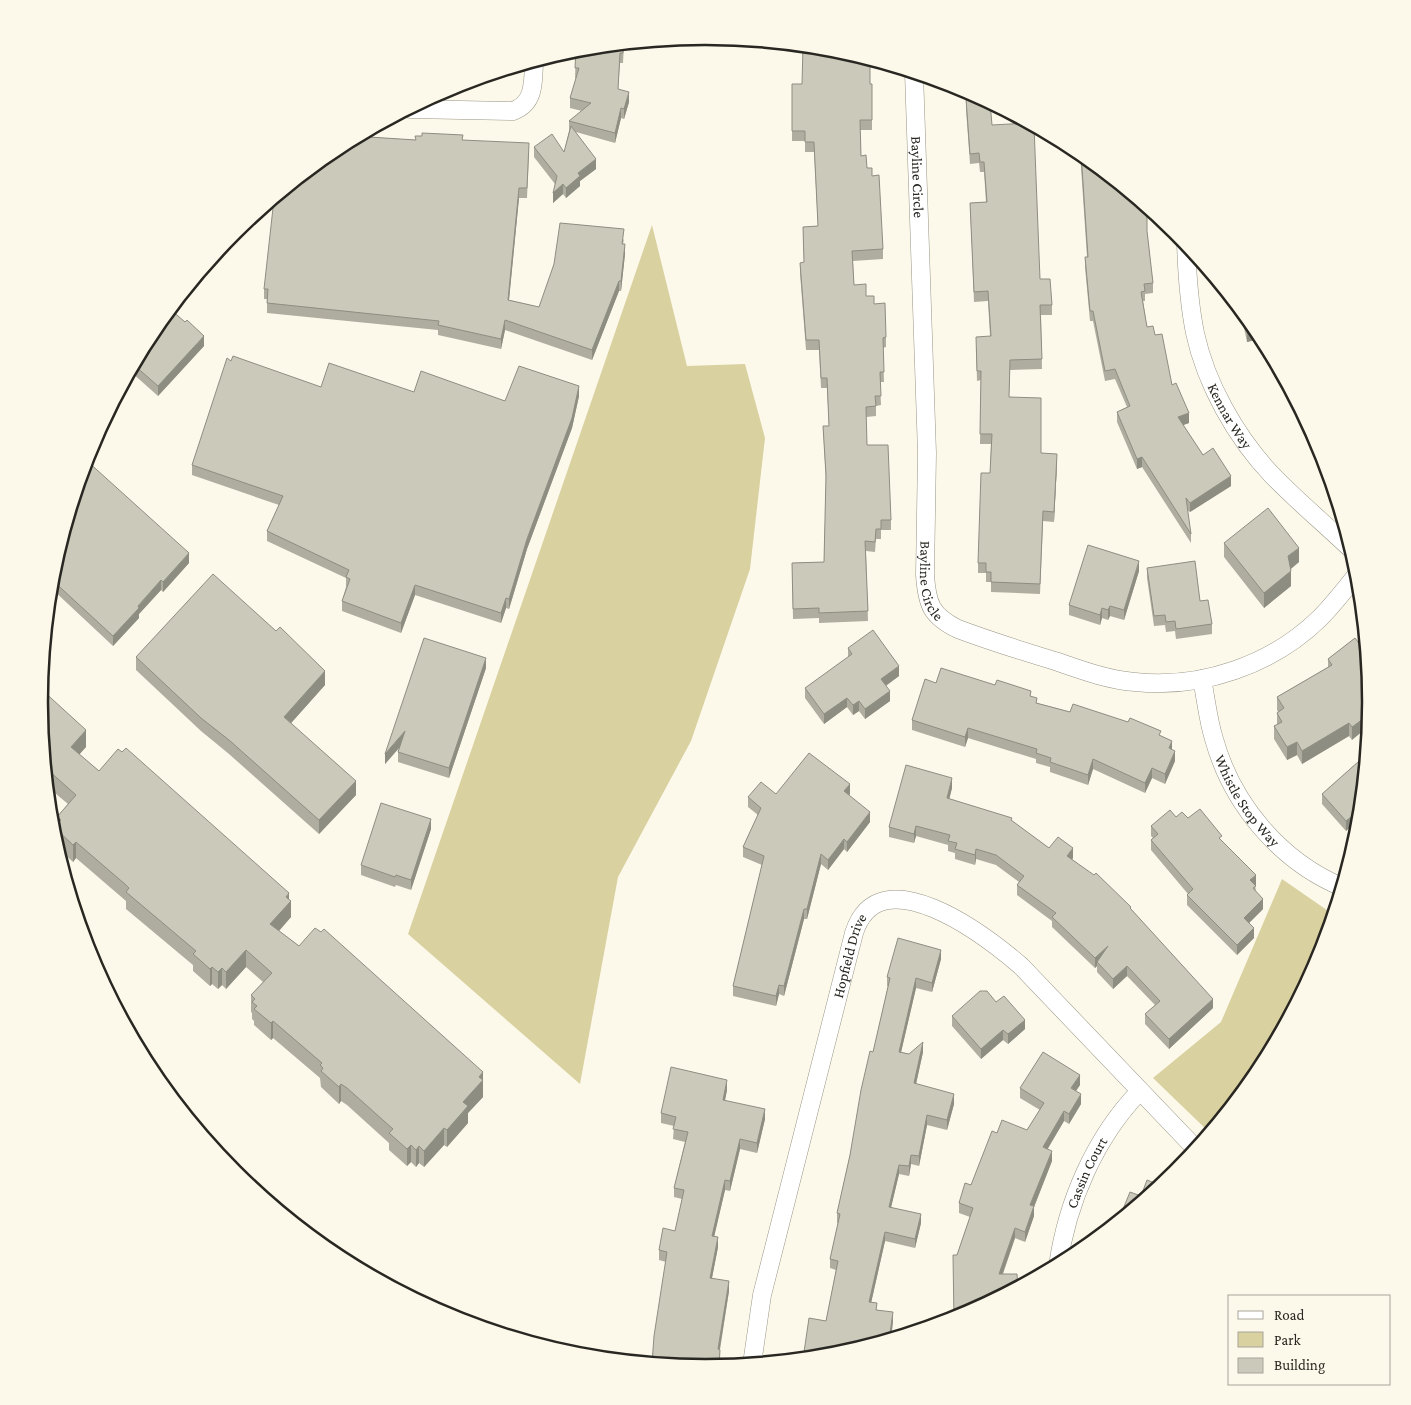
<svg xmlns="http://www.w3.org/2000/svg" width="1411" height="1405" viewBox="0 0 1411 1405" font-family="'Crimson Pro',serif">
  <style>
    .green { fill: #dad1a1 }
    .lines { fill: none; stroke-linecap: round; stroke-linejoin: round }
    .minor-casing { stroke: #979587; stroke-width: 19 }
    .minor { stroke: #fff; stroke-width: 18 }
    .wall { fill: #afada0 }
    .shaded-wall { fill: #8e8d82 }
    .building { fill: #cbc9ba; stroke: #8e8d82 }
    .labels { text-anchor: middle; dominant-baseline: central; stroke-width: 4; stroke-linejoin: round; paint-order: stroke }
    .street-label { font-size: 15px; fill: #282721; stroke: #fcf9ea }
    .rim { fill: none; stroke: #282721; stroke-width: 2.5 }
  </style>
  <rect width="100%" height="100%" fill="#fcf9ea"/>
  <path class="green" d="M652,225L687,366L745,364L765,438L750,569L691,741L618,877L580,1084L408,934Z
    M1282,879L1334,915L1321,958L1259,1073L1210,1133L1153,1078L1221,1022Z"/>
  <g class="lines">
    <defs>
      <g id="minor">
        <path id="s1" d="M914,73L927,453L925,575C927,604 931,616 958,629C990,641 1022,651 1055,661C1081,670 1108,680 1135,682C1202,689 1272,665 1320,618C1334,604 1346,588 1359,572"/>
        <path d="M410,109L513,111C535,103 533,82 534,62"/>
        <path id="s2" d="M1186,243C1187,273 1189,303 1195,333C1206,384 1236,437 1272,475C1297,501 1326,525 1352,550"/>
        <path id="s3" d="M1202,679C1206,699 1208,720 1214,739C1232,804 1280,861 1342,887"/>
        <path id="s4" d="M1058,1266C1067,1202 1095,1138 1139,1092"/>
        <path id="s5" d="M752,1364L762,1295L854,933C879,854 985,935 1021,966L1196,1149"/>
      </g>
    </defs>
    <use href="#minor" class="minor-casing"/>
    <use href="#minor" class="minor"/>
  </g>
  <path class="wall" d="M624,44L623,63H620L618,90L629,102L624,119L621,118L615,143L576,132L596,169L580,181V186L566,198L563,194L553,203L555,184L534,157V147L564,152L569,131V121L582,111L570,108V98L576,78H575L576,49Z
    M495,74V80L476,79Z
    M792,84H872V130H860L861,156L872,176L883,249V259L853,261L854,285L874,304L886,337V347L883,348L884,382H880L881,405L876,406V416L866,417L867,445L891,520V530H881V539H876L875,552L866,551L868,621L819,623V618L793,619L792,563L824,562L826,483L823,426H829L827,388H821L819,350H806L800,273V263L804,262L803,227L818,226L814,152H805V141H792Z
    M967,90L992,125L1040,279L1052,305V315H1041L1042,369L1010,370L1009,397L1041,453L1057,464L1054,522L1043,521L1040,594L991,592V582H986V573H978V563L990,473L991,444H980L981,380L977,381L976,347L990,336L988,301L974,302L970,203L986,202L984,172H980L979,163L970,164L966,109Z
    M370,137L416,140H463L529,153L527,198H519L509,300L539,307L624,239L623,244L625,254L621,291H619L592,360L505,330L501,349L438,335V330L267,313V299H264V289Z
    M1080,152L1147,207V231L1153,283V293L1145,294V301H1143L1147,327L1155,335L1172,385L1189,423L1183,425L1203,455L1231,486L1190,512L1187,510L1191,534V543L1142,467L1137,469L1117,422V412L1127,407L1115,379L1105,381L1093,321H1090L1085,267V257H1087Z
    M1240,309L1260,333L1272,356L1263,358L1259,339L1247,342Z
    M152,332L204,346L158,396L131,372Z
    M231,361L321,387L414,392L505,401L579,396L572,428L527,549L509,609L506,608L501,623L415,595L401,633L342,611V601L346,587V578L267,541V531L279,505L192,475V465Z
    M1288,385L1311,429L1310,430L1286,396V386Z
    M1224,543L1299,562L1291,569V586L1264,608L1224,557Z
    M189,563L163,592L161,590L139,614V618L113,646L51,588L50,589L52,572Z
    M1147,568L1200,601L1212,624V634L1176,639L1175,631L1166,632L1165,625L1154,626L1147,578Z
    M1139,571L1124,620L1110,616L1108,620L1102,618L1100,625L1069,615V605Z
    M1355,638L1352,740L1349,736L1302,764L1297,755L1287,760L1274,739V726L1277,725V713L1278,712L1277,710V697L1328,667V659Z
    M848,648L899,676L886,686L890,701L865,719L859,711L853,715L847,707L824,724L805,698V688L848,658Z
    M136,657L325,685L291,723L356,795L319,834L229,754L201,731L136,670Z
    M486,668L449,778L398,762V752L400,747L385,764V754Z
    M936,683L1031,697L1037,703L1161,736L1172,750L1175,761L1165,784L1152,778L1145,793L1093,769L1088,785L1050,772V767L1036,763V759L968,738L965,747L912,730V720Z
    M39,702L86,747L79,754L99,771L289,899L291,917L279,931L299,946L483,1072V1097L468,1113V1123L447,1147L444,1145L424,1167L419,1163L416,1167L411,1162L407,1166L389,1150V1143L347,1105L341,1101L339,1104L321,1087L320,1078L273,1038L271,1040L254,1025V1021L252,1019V1013L251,1012V995L263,982L246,967L226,989L222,985L218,989L212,984L210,986L193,971V965L126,909V901L76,858L73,862L57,847V817L68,804L49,788L48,789Z
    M1367,754L1357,833L1351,826L1346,831L1322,804V794Z
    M952,788L949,799L1012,821L1049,848L1073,858L1072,859L1131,909L1213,1008L1169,1049L1145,1024V1014L1155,1005L1127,976L1113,989L1097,972V966L1095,968L1052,927V921L1017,895V885L1019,882L996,865L976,859L975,865L955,859V853L948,851V845L916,836L914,843L889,837V827Z
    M776,794H850L849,795L870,822L847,852L844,849L828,870L821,864L807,919H804L784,996L779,994L776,1006L733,996V986L762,865L743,857V847L758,815L748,807V797Z
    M1176,817L1188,818L1222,841L1256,885H1255L1256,891L1263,909L1249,923L1254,938L1237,955L1187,905V895L1188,894L1151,850V840L1153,838L1151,836V826Z
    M431,829L411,890L396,885L395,887L361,875V865Z
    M941,959L932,992L916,988L901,1052L909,1054L923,1052L916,1084L954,1104L947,1130L927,1125L919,1166L911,1164L909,1176L899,1174L891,1207L921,1223L915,1248L885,1241L871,1303L877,1310L893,1321L891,1339L835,1356L826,1321L836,1270L830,1268V1259L838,1223H837V1213L888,986H887V977Z
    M996,1002L1025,1029L1008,1044L1003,1040L981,1059L952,1026V1016Z
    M1080,1085L1076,1091L1081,1104L1069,1124L1064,1121L1047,1149L1052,1161L1034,1207V1216L1025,1242L1015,1238L1003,1274L957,1255L970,1217L959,1213V1203L971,1185L997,1133L1027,1130L1040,1110L1020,1098V1088Z
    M727,1090L725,1100L765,1119L757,1153L740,1149L730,1191L725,1190L714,1236L718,1247L712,1278L729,1291L720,1350V1360L666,1262L659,1260V1250L675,1231L682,1199L674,1197V1188L685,1142L673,1139L674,1126L661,1123V1113Z"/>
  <path class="shaded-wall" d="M629,92V102L624,119V109Z
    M621,108V118L615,143V133Z
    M596,159V169L580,181V186L566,198V188L578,173Z
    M563,184V194L553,203V193Z
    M519,188V198L508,310V300Z
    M625,244V254L621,291V281Z
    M619,281V291L592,360V350Z
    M505,320V330L501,349V339Z
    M1254,325L1259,332V339L1247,342V327Z
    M204,336V346L158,396V386Z
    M1263,343H1265L1272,356L1263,358Z
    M579,386V396L572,428L527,549L509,609V599L527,539Z
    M1189,413V423L1178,427V417Z
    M1057,454V464L1054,522V512Z
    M1142,457V467L1137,469V459Z
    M1231,476V486L1190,512V503Z
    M1299,548V562L1288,571V556Z
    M189,553V563L163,592V582Z
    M1139,561V571L1124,620V610Z
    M1291,571V586L1264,608V593Z
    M161,580V590L139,614V618L113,646V636Z
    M415,585V595L401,633V623Z
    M506,598V608L501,623V613Z
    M1110,606V616L1108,620V610Z
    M1102,608V618L1100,625V615Z
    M486,658V668L449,778V768Z
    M899,666V676L881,689V679Z
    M325,671V685L284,731V717Z
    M890,691V701L865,719V709Z
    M847,698V707L824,724V714Z
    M859,701V711L853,715V705Z
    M1371,713L1369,726L1352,740V727Z
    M1349,723V736L1302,764V751Z
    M968,728V738L965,747V737Z
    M86,730V747L71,764V747Z
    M405,731V741L385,764V754Z
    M1172,741V751L1169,748Z
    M1297,742V755L1287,760V747Z
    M1175,751V761L1165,784V774Z
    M1093,759V769L1088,785V775Z
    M1152,768V778L1145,793V783Z
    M49,771V788L48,789L46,774Z
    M952,778V788L947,808V798Z
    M356,781V795L319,834V820Z
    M850,784V794L844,801V791Z
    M870,812V822L847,852V842Z
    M1351,817V826L1346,831V821Z
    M431,819V829L411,890V880Z
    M1360,820L1359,831L1357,833V823Z
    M916,826V836L914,843V834Z
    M844,839V849L828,870V860Z
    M76,842V858L73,862V845Z
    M1073,848V858L1067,866V856Z
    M976,849V859L975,865V855Z
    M821,854V864L807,919V909Z
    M1256,875V885L1250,890V880Z
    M289,893V902L291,901V917L270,941V924L286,897Z
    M1263,899V909L1244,928V918Z
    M804,909V919L784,996V986Z
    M1254,928V938L1237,955V945Z
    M1108,946L1097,962V966L1095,968V958Z
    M246,950V967L226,989V972Z
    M941,950V959L932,992V983Z
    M1127,966V976L1113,989V979Z
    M212,967V984L210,986V969Z
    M222,968V985L218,989V972Z
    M916,978V988L899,1061V1052Z
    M779,985V994L776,1006V996Z
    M1213,999V1008L1169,1049V1039Z
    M1025,1020V1029L1008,1044V1034Z
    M273,1021V1038L271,1040V1023Z
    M1003,1030V1040L981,1059V1049Z
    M923,1042V1052L914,1093V1083Z
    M483,1072V1097L468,1113V1123L447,1147V1130L463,1102L479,1077Z
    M1080,1075V1085L1071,1098V1088Z
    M727,1080V1090L723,1110V1100Z
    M341,1084V1101L339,1104V1087Z
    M954,1094V1104L947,1130V1120Z
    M1081,1094V1104L1069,1124V1114Z
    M765,1109V1119L757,1153V1143Z
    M1064,1111V1121L1043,1157V1147Z
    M927,1115V1125L919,1166V1156Z
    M444,1128V1145L424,1167V1151Z
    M740,1139V1149L730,1191V1181Z
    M411,1145V1162L407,1166V1149Z
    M419,1146V1163L416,1167V1150Z
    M1052,1151V1161L1034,1207V1216L1025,1242V1232L1030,1205Z
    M911,1155V1164L909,1176V1166Z
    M899,1165V1174L889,1216V1207Z
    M725,1180V1190L712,1246V1236Z
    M921,1214V1223L915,1248V1239Z
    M1015,1228V1238L999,1284V1274Z
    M885,1232V1241L869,1312V1302Z
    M718,1237V1247L710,1288V1278Z
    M729,1281V1291L718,1359V1349Z
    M893,1312V1321L891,1339L889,1340Z"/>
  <path class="building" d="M623,44V53H620L618,89L629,92L624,109L621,108L615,133L569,121L591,103L570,98L579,68H575L576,49Z
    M803,46L836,49L870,60V84H872V120H860L861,156L866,155L867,168H872V176L879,175L883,249L852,251L854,285L866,284V296H874V304L885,303L886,337L883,338L884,372H880L881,396H875L876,406L866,407L867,445H888L891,520H881V529H876L875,542L865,541L868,611L819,613V608L793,609L792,563L824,562L826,475L823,426H829L827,378H821L819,340H806L800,263L804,262L803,227L818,226L814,142H805V131H792V84H802Z
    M967,90L990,102L992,125L1028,123L1034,126L1040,279H1050L1052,305H1040L1042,359L1010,360L1009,397L1041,398V453L1057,454L1054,512L1043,511L1040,584L991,582V572H986V563H978L981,473H990L992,434H980L981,371H977L976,337L991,336L988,291L974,292L970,203L987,202L984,162H980L979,153L970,154L966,99Z
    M571,126L596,159L578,173L580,176L566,188L563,184L553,193L557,176L534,147L552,134L564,152Z
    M370,130L369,137L416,140L415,136H422V133L463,135L462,140L529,143L527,188H519L508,300L539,307L554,264L560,223L624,229L622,244H625L621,281H619L592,350L505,320L501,339L438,325L439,321L267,303L268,289H264L274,199L336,148Z
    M1081,153L1147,207V231L1153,283L1144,284L1145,291L1141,292L1147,327L1153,326L1155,335L1162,334L1172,385L1176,383L1189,413L1178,417L1203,455L1213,448L1231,476L1190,503L1186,498L1191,534L1142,457L1137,459L1117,412L1130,406L1115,369L1105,371L1093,311H1090L1085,257H1088Z
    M170,309L185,322L187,320L204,336L158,386L134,365L152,332Z
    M1244,314L1254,325L1247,327Z
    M233,356L321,387L329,363L414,392L421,371L505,401L519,366L579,386L572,418L527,539L509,599L506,598L501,613L415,585L401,623L342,601L350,579L346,577L349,570L267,531L283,496L192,465L227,358L231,361Z
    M1288,385L1295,399L1286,386Z
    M86,460L189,553L163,582L161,580L138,606L139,608L113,636L51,579L52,572Z
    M1268,508L1299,548L1288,556L1291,571L1264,593L1224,543Z
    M1088,545L1139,561L1124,610L1110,606L1108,610L1102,608L1100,615L1069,605Z
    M1195,561L1200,601L1208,600L1212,624L1176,629L1175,621L1166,622L1165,615L1154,616L1147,568Z
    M213,574L276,631L280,627L325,671L284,717L356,781L319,820L229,740L201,718L136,657Z
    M873,630L899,666L881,679L890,691L865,709L859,701L853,705L847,698L824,714L805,688L852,654L848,648Z
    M424,638L486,658L449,768L398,752L405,731L385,754Z
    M1355,638L1367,654L1372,703L1371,713L1352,727L1349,723L1302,751L1297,742L1287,747L1274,726L1282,722L1277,713L1284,708L1277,697L1332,665L1328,659Z
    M941,668L995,685L997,680L1031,691L1030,696L1037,698L1036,703L1070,712L1073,704L1128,722L1130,718L1161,731L1159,735L1172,741L1169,748L1175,751L1165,774L1152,768L1145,783L1093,759L1088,775L1050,762L1051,758L1036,753L1037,749L968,728L965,737L912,720L925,679L936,683Z
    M41,689L86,730L71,747L99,771L118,749L122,752L126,748L289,893L286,897L291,901L270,924L299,946L315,928L321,932L324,929L483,1072L479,1077L483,1080L463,1102L468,1106L447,1130L444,1128L424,1151L419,1146L416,1150L411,1145L407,1149L389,1133L393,1129L347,1088L341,1084L339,1087L321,1071L323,1068L320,1065L322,1063L273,1021L271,1023L254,1009L257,1006L252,1002L255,999L251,995L272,973L246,950L226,972L222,968L218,972L212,967L210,969L193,954L196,951L126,892L129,888L126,885L76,842L73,845L57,830L60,826L57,824L61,820L57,817L76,795L49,771L46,774L39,702Z
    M809,753L850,784L844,791L870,812L847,842L844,839L828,860L821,854L807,909H804L784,986L779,985L776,996L733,986L764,856L743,847L761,808L748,797L761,782L776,794Z
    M1367,754L1360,820L1357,823L1351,817L1346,821L1322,794Z
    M906,765L952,778L947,798L1012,818L1011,820L1049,848L1058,837L1073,848L1067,856L1094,875L1096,873L1131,907L1130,908L1213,999L1169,1039L1145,1014L1160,1001L1127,966L1113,979L1097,962L1108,946L1095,958L1052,917L1056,913L1017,885L1024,876L996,855L976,849L975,855L955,849L957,843L948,841L950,835L916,826L914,834L889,827Z
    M381,803L431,819L411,880L396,875L395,877L361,865Z
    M1200,809L1222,836L1219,838L1256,875L1250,880L1256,886L1253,888L1263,899L1244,918L1254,928L1237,945L1187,895L1193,889L1151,840L1158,834L1151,826L1170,810L1176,817L1182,812L1188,818Z
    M898,938L941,950L932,983L916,978L899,1052L909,1054L923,1042L914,1083L954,1094L947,1120L927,1115L919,1156L911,1155L909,1166L899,1165L889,1207L921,1214L915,1239L885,1232L869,1302L877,1303L876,1310L893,1312L889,1340L835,1356L803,1359L809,1318L826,1321L838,1261L830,1259L840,1214L837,1213L850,1155L861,1090L870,1051L873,1052L890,978L887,977Z
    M980,991H987L996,1002L1004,996L1025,1020L1008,1034L1003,1030L981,1049L952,1016Z
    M1043,1052L1080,1075L1071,1088L1081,1094L1069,1114L1064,1111L1043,1147L1052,1151L1030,1205L1034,1206L1025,1232L1015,1228L999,1274H1017L1018,1287L960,1318L954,1320L953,1255H957L973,1208L959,1203L965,1183L971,1185L992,1131L997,1133L1002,1120L1027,1130L1044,1103L1020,1088Z
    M671,1067L727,1080L723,1100L765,1109L757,1143L740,1139L730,1181L725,1180L712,1236L718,1237L710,1278L729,1281L718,1349L720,1350L719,1367L705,1369L652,1363L654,1336L667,1252L659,1250L663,1228L675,1231L684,1190L674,1188L688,1132L673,1129L676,1117L661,1113Z
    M1147,1180L1162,1186L1120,1220L1119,1219L1130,1192L1141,1196Z"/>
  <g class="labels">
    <g class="street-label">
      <text stroke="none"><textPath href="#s1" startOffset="104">Bayline Circle</textPath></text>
      <text stroke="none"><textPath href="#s2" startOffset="181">Kennar Way</textPath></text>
      <text stroke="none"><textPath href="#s1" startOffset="509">Bayline Circle</textPath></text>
      <text stroke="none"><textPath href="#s3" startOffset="132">Whistle Stop Way</textPath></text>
      <text stroke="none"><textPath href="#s5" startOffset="420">Hopfield Drive</textPath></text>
      <text stroke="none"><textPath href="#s4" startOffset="98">Cassin Court</textPath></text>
    </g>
  </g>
  <path d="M0 0H1411V1405H0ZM48 702a657 657 0 1 1 1314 0a657 657 0 1 1-1314 0Z" fill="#fcf9ea" fill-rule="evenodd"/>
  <path class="rim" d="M48 702a657 657 0 1 1 1314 0a657 657 0 1 1-1314 0Z"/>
  <rect x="1228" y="1295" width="162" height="90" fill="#fcf9ea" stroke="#a7a59a"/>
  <rect x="1238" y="1311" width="25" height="8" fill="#ffffff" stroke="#a7a59a"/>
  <text x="1274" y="1320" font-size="15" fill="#282721">Road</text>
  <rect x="1238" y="1332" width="25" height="15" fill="#dad1a1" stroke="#a7a59a"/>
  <text x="1274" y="1345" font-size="15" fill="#282721">Park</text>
  <rect x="1238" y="1358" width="25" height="15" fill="#cbc9ba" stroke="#a7a59a"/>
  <text x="1274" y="1370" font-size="15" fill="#282721">Building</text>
</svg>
